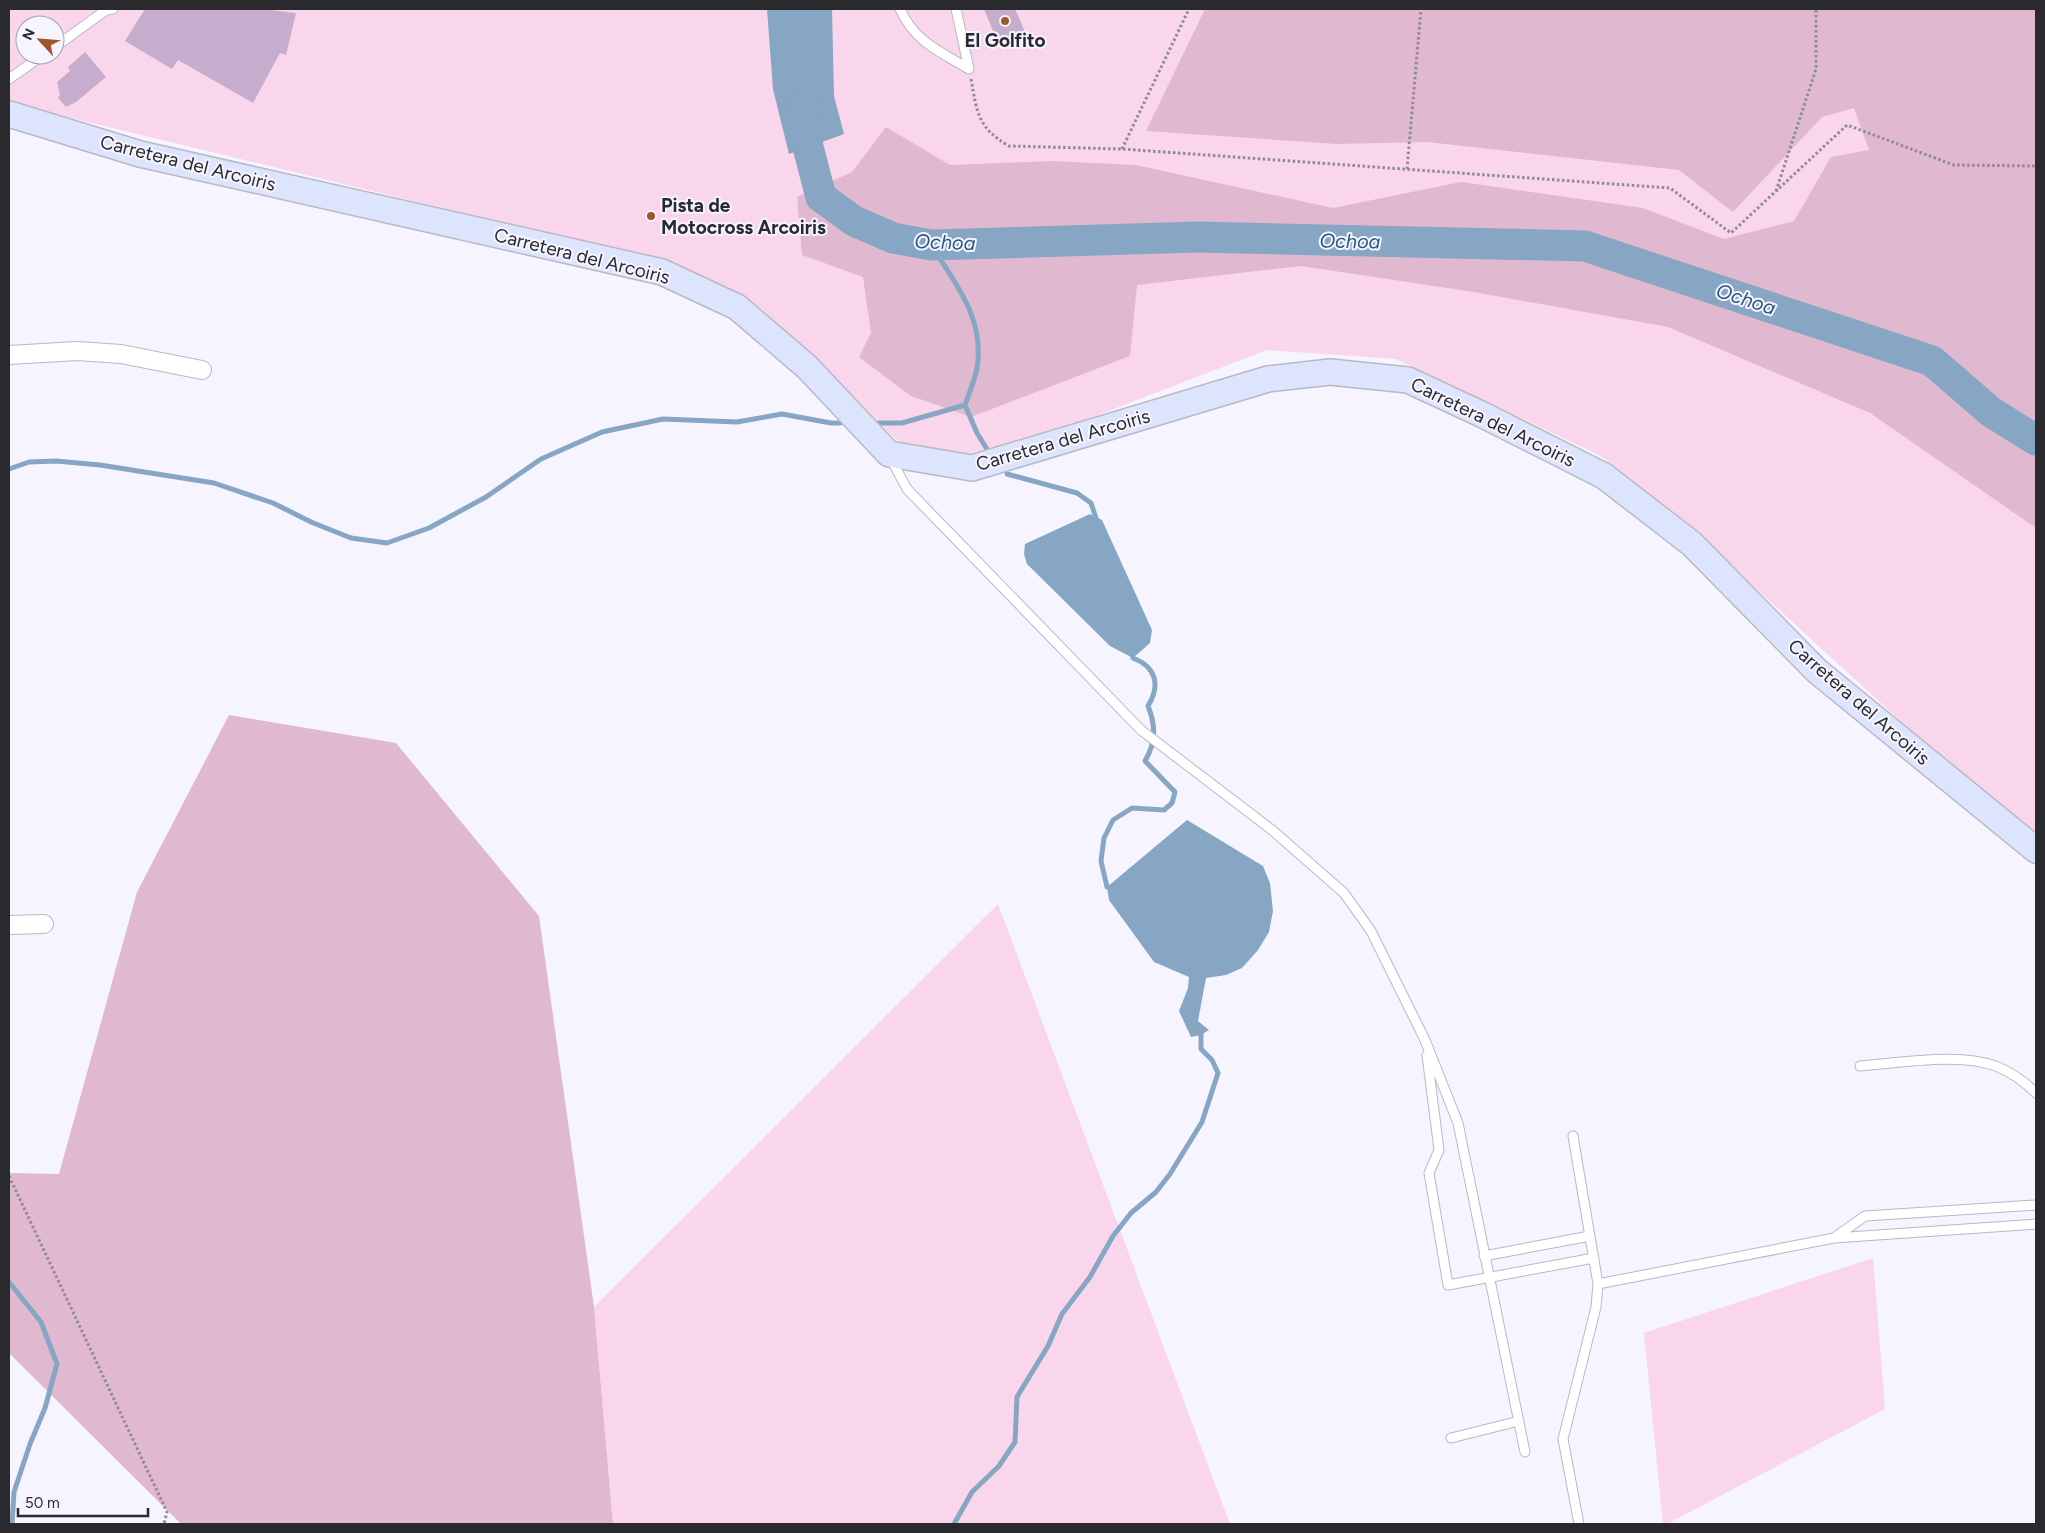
<svg xmlns="http://www.w3.org/2000/svg" width="2045" height="1533" viewBox="0 0 2045 1533" font-family="Figtree,sans-serif">
  <style>
    .green { fill: #f9d6eb; fill-rule: evenodd }
    .forest { fill: #e0b9d1 }
    .water { fill: #87a6c3 }
    .lines { fill: none; stroke-linecap: round; stroke-linejoin: round }
    .stream { stroke: #87a6c3; stroke-width: 5 }
    .river { stroke: #87a6c3; stroke-width: 31 }
    .building { fill: #c6adce }
    .lane-casing { stroke: #bab8c3; stroke-width: 11 }
    .street-casing { stroke: #bab8c3; stroke-width: 20 }
    .secondary-casing { stroke: #bab8c3; stroke-width: 28 }
    .path { stroke: #8d8c93; stroke-width: 3; stroke-dasharray: 2.5 2.5; stroke-linecap: butt }
    .lane { stroke: #fff; stroke-width: 9 }
    .street { stroke: #fff; stroke-width: 18 }
    .secondary { stroke: #dce4fe; stroke-width: 25 }
    .poi-dot { fill: #9c582a; stroke: #f5f4ff; stroke-width: 2 }
    .labels { text-anchor: middle; dominant-baseline: central; stroke-width: 4; stroke-linejoin: round; paint-order: stroke }
    .poi-label { font-size: 19px; font-weight: bold; fill: #2a292d; stroke: #f5f4ff }
    .street-label { font-size: 19px; fill: #2a292d; stroke: #f5f4ff }
    .water-label { font-size: 20px; font-style: italic; fill: #285880; stroke: #f5f4ff }
  </style>
  <rect width="100%" height="100%" fill="#f5f4ff"/>
  <path class="green" d="M9,9H2036V832L1931,749L1764,596L1601,456L1396,359L1267,350L1033,440L957,455L899,442L758,306L661,261L9,103ZM25,25H55V55H25Z
    M998,904L1230,1524H613L594,1307Z
    M1873,1258L1885,1409L1667,1524H1663L1644,1333Z"/>
  <path class="forest" d="M1205,9H2036V528L1870,413L1668,327L1474,292L1301,266L1137,285L1130,356L971,417L911,396L859,357L871,333L863,277L802,255L797,197L852,172L886,127L950,165L1053,161L1136,165L1333,208L1461,182L1643,208L1724,239L1794,221L1831,157L1869,150L1854,108L1822,117L1733,212L1679,170L1427,142L1336,144L1146,131Z
    M229,715L396,743L539,916L594,1307L613,1524H181L9,1353V1173L59,1174L137,892Z"/>
  <path class="water" d="M767,9H832L834,96L844,134L789,154L773,89Z
    M1090,514L1102,520L1152,630L1150,643L1133,658L1110,646L1027,564L1024,554L1025,544Z
    M1187,820L1263,866L1270,883L1273,911L1269,932L1258,950L1242,968L1226,975L1206,978L1198,1021L1209,1030L1201,1035L1191,1037L1179,1011L1188,988L1189,977L1154,962L1109,900L1107,887Z"/>
  <g class="lines">
    <path class="stream" d="M965,405L977,433L990,454
      M879,423H902L965,405C969,393 975,380 977,368C985,319 956,284 931,245
      M9,469L29,462L56,461L100,465L214,483L273,503L311,522L351,538L387,543L429,528L486,497L541,459L602,432L663,419L737,422L782,414L831,423H840
      M1007,474L1077,493L1091,503L1097,521
      M1113,888L1107,887L1101,861L1104,838L1113,820L1132,808L1164,810L1172,803L1175,792L1145,761C1156,742 1156,726 1148,706C1161,685 1156,667 1133,658L1132,653
      M9,1282L41,1322L57,1364L45,1408L30,1444L14,1492L12,1524
      M954,1524L972,1492L999,1466L1015,1442L1017,1397L1048,1346L1062,1314L1090,1277L1113,1236L1131,1213L1156,1192L1170,1174L1202,1122L1218,1073L1212,1060L1201,1049V1035L1198,1031"/>
    <path class="river" d="M803,105L808,147L821,197L854,221L893,238L931,245L1198,237L1585,246L1932,361L1991,412L2036,440"/>
  </g>
  <path class="building" d="M145,9H261L296,13L286,55L280,53L253,103L178,60L172,69L125,41Z
    M984,9H1015L1026,34L999,45Z
    M85,52L106,77L76,102L66,107L58,98L60,95L57,82L70,71L68,67Z"/>
  <g class="lines">
    <defs>
      <path id="lane" d="M900,9C915,42 939,51 969,69L956,9
        M55,47L106,10L113,9
        M9,79L43,55
        M891,459L907,489L1141,730L1272,830L1344,893L1371,931L1425,1040L1458,1123L1525,1452
        M1427,1055L1439,1150L1429,1173L1448,1285L1594,1258
        M1860,1066C1900,1063 1961,1052 1998,1067C2012,1073 2026,1083 2036,1093
        M1573,1136L1598,1284L1596,1307L1563,1439L1579,1524
        M2036,1205L1865,1216L1834,1238L2036,1224
        M1484,1256L1590,1236
        M1598,1284L1834,1238
        M1451,1438L1519,1421"/>
      <path id="street" d="M9,355L77,351L121,354L202,370
        M9,925L44,924"/>
      <path id="secondary" d="M9,114L140,154L662,272L737,307L807,367L889,454L972,468L1268,379L1330,372L1408,380L1481,414L1604,476L1692,544L1817,671L2036,850"/>
    </defs>
    <use href="#lane" class="lane-casing"/>
    <use href="#street" class="street-casing"/>
    <use href="#secondary" class="secondary-casing"/>
    <path class="path" d="M971,79C977,113 978,128 1009,146L1122,149L1670,188L1731,233L1847,125L1954,165L2036,166
      M1122,149L1189,9
      M1407,169L1421,9
      M1776,191L1816,69V9
      M9,1176L167,1512L164,1524"/>
    <use href="#lane" class="lane"/>
    <use href="#street" class="street"/>
    <use href="#secondary" class="secondary"/>
  </g>
  <g class="poi-dot">
    <circle cx="1005" cy="21" r="5"/>
    <circle cx="651" cy="216" r="5"/>
  </g>
  <g class="labels">
    <g class="poi-label">
      <text x="1005" y="40">El Golfito</text>
      <text x="661" y="205" text-anchor="start">Pista de<tspan x="661" dy="22">Motocross Arcoiris</tspan></text>
    </g>
    <g class="street-label">
      <text transform="translate(188 163) rotate(14)">Carretera del Arcoiris</text>
      <text transform="translate(582 256) rotate(14)">Carretera del Arcoiris</text>
      <text transform="translate(1493 422) rotate(26)">Carretera del Arcoiris</text>
      <text transform="translate(1063 440) rotate(-16)">Carretera del Arcoiris</text>
      <text transform="translate(1859 702) rotate(41)">Carretera del Arcoiris</text>
    </g>
    <g class="water-label">
      <text transform="translate(1350 241) rotate(1)">Ochoa</text>
      <text transform="translate(945 242) rotate(2)">Ochoa</text>
      <text transform="translate(1746 299) rotate(18)">Ochoa</text>
    </g>
  </g>
  <rect width="2045" height="1533" fill="none" stroke="#2a292d" stroke-width="20"/>
  <g transform="translate(40 40) rotate(296)"><circle r="24" fill="#f5f4ff" stroke="#a4a3ab"/>
  <path d="M0-4L9 19L0 12L-9 19Z" fill="#9c582a"/>
  <text y="-8" font-size="14" font-weight="bold" text-anchor="middle" fill="#2a292d">N</text>
  </g>
  <path d="M18 1508v8h130v-8" fill="none" stroke="#2a292d" stroke-width="2.5"/>
  <text x="25" y="1508" font-size="15" fill="#2a292d" stroke="#f5f4ff" stroke-width="4" paint-order="stroke">50 m</text>
</svg>
